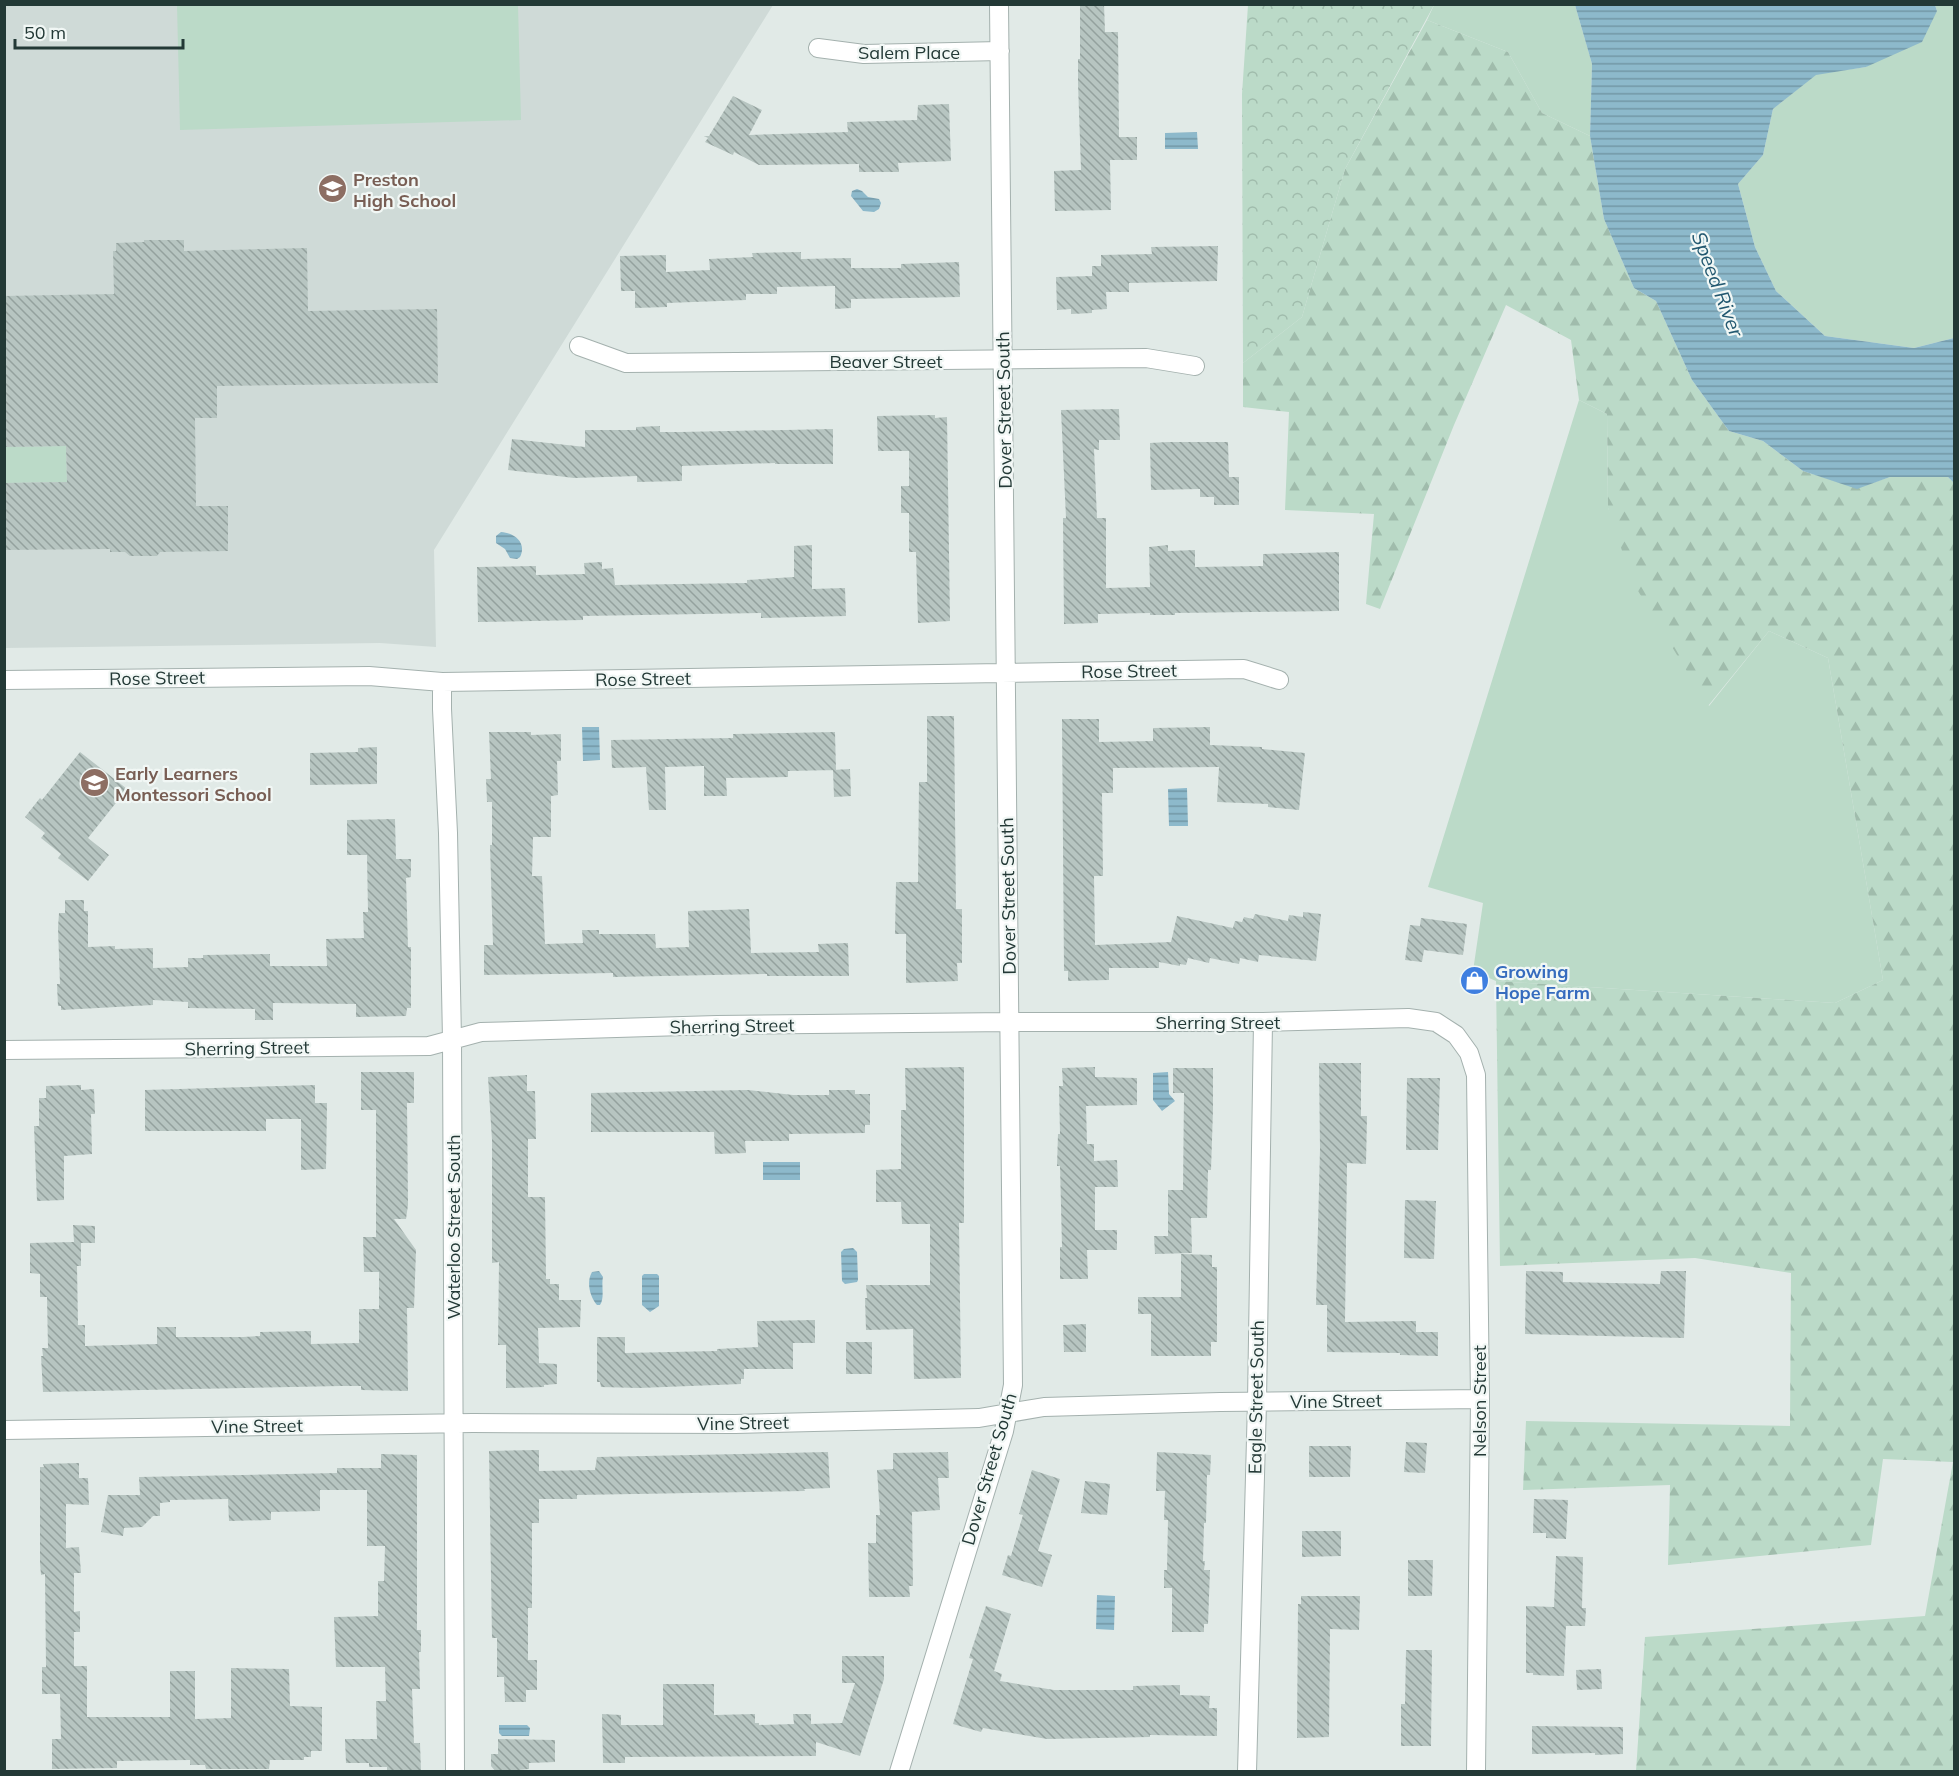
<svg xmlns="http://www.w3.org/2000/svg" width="1959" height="1776" viewBox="0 0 1959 1776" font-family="Mulish,sans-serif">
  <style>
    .built { fill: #cfdad7 }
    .green { fill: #bbdac8 }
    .forest { fill: url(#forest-firs) }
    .park { fill: url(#park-crowns) }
    .water { fill: url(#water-rules) }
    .building { fill: url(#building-back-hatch) }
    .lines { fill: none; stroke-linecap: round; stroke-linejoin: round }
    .minor-casing { stroke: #a4b1ae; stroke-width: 20 }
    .minor { stroke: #fff; stroke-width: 18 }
    .labels { text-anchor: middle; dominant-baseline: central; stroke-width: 4.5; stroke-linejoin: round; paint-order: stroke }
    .street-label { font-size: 18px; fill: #233936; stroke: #f1f7f5 }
    .education-label { font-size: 18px; font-weight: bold; fill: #785e54; stroke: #f1f7f5; text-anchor: start }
    .shop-label { font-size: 18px; font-weight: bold; fill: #366cbe; stroke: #f1f7f5; text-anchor: start }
    .water-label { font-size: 20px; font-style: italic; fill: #225870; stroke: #f1f7f5 }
  </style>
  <defs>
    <pattern id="forest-firs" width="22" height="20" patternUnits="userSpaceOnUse" patternTransform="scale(1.5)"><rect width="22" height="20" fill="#bbdac8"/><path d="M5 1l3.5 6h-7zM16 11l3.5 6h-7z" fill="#a0bcac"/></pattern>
    <pattern id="park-crowns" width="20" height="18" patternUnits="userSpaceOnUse" patternTransform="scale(1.5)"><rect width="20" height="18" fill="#bbdac8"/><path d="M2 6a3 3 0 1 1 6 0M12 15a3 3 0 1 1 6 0" fill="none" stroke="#a0bcac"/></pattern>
    <pattern id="water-rules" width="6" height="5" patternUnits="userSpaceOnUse" patternTransform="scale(1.5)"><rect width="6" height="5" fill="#8db9cb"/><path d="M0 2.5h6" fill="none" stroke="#7397a6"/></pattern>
    <pattern id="building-back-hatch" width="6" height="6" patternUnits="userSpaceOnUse" patternTransform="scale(1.5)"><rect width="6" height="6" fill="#b7c5c1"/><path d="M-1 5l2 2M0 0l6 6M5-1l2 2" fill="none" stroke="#94a19e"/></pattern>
  </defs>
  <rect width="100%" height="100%" fill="#e1eae7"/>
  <path class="built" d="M5,5H773L434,550L436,647L380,643L5,648Z"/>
  <path class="green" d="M177,5H518L521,120L180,130Z
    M1434,5H1575L1592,64L1590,136L1542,113L1508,52L1427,20Z
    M1935,5H1954V338L1914,348L1825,336L1776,291L1755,247L1738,184L1763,155L1773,109L1816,74L1866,67L1937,11Z
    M1579,400L1607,414L1608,508L1709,706L1769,631L1828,658L1883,980L1835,1003L1496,981L1473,971L1483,903L1428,887Z
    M66,446L67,482L5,483L4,447Z"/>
  <path class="forest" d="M1427,20L1508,52L1542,113L1590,136L1604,219L1634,288L1656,301L1692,380L1729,431L1763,441L1803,471L1857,488L1890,477H1948L1954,483V1771H1636L1645,1637L1925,1616L1953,1462L1883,1459L1871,1545L1668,1565L1670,1485L1523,1490L1526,1421L1790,1426L1791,1273L1695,1258L1500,1266L1496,981L1835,1003L1883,980L1828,658L1769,631L1708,706L1632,581L1608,508L1607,414L1579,400L1571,340L1506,305L1454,425L1380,609L1366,604L1374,514L1285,510L1289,412L1243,407V363L1302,317L1345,169Z"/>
  <path class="park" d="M1248,5H1434L1345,169L1302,317L1243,363L1242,94Z"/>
  <path class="water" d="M1575,5H1935L1937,11L1922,42L1866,67L1816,75L1773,109L1763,155L1738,184L1755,247L1776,291L1825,336L1914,348L1954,338V483L1948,477H1890L1857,489L1803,471L1763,441L1729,431L1692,380L1656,301L1634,288L1604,219L1590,136L1592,64Z
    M1197,132L1198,149H1165V133Z
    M857,189L862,191L868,197L879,199L881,203L879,209L874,212L863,211L851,196L852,191Z
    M501,532C515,533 527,543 520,557L517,559L510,558L505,549L496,543V536Z
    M599,727L600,760L583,761L582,727Z
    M1187,788L1188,826H1169L1168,789Z
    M1168,1072L1169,1094L1175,1101L1162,1111L1153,1100V1073Z
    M763,1162H800V1180H763Z
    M853,1248L857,1252L858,1280L857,1282L845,1284L842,1281L841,1252L844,1249Z
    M599,1271L603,1277C601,1285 605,1298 600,1305H597C590,1297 586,1282 592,1272Z
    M644,1274H657L659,1276V1306L650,1312L642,1305V1276Z
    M1097,1595L1115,1596L1114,1630L1096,1629Z
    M499,1725H527L530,1728L529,1736H502L499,1733Z"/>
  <path class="building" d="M1080,4H1104L1105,32H1118L1119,137H1137V160H1110L1111,210L1055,211L1054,171L1081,170L1078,83V59H1080Z
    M733,96L762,110L749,135L848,132L847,122L917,120L918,105L949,104L951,161L898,163L899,172H859V164L759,165L734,152L733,155L705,142L708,138L704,136H709Z
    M144,240H184V251L307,248L308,311L437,309L438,383L217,386V418H195L196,506H228V551L160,552L157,556H130L125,552H110V549L4,550V483L67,482L66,446L4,447V296L114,294L113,251H116V243L144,242Z
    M1218,246L1217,281L1129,283V292H1106L1107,309L1092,310V313L1071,314V309L1057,310L1056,277L1092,276V266H1101V255L1152,254L1151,247Z
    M801,252V259L851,258V268H901V264L959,262L960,297L851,299V308L835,309V286L777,287V294H746V300L667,303V307L635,308V291H621L620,256L666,255V272L710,270L709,259L753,257L752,253Z
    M1119,409L1120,440H1099V450L1094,449L1097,518H1106V588L1150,587L1149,547L1168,545V551L1195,550V567L1263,566V554L1339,552V611L1175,613V615H1150V613L1098,614V623L1064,624L1063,518H1066L1061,410Z
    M935,415V418L947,417L950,621L918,623L916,552H909V513H901V486H909V451H878L877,416Z
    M660,426V432H681L833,429V464H775V463L682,466V481L637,482V476L574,478L508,470L512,439L585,447V430H636V427Z
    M1168,442H1228L1229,477H1239V505H1214V497H1200V489L1151,490L1150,443Z
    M812,545V589L845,588L846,616L761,618V613L583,616V620L478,622L477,567L536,566V575L585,574L584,563L602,562V569L613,568L615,585L747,583V580L794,577V546Z
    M927,716H954L956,909H962V963H957L958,981L906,983V934H895L896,882H918L919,782H927Z
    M1062,719H1099V742L1153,741V728L1210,727V745L1262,747V749L1305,753L1299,810L1268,807V804L1217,802L1219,767L1113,768V793H1102L1103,876H1094L1095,945L1171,942L1177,916L1233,928L1235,921L1242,922L1244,917L1253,919L1255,914L1288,921L1289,915L1303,917V912L1321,914L1316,961L1259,955L1258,962L1240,958L1239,964L1210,958L1209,963L1188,958L1186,965L1180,964V966L1159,962V968H1109V980L1068,981V971H1064Z
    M489,732H531V735L561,734V761H557L558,795L551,796V837H533L532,876H542L545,944L583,943L582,930H599V934H655L656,948L689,947L688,911L749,909L751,953L819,952L818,944L848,943L849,976H767V974L613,977V973L484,975V945H493L490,845H492V802H487L486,779H491Z
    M835,732L836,770L788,771V777L726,778L727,796H704V766L665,767L666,810H649L646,767L612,768L611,740L733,738V734Z
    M377,747V784L310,785V753L358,752V748Z
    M80,752L127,789L88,838L109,855L88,881L58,858L61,854L41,838L45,833L25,817L40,798L42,800Z
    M850,769L851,796L834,797L833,770Z
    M395,819L396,859H411V877L406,878L408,947H411V1008H407L406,1016L356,1017V1004L273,1003V1020H255V1009L188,1008V1002L153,1000V1005L61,1010V1006H58L57,984H60L58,928L59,913H65V900H84V911H88V947L115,946V949L153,948V968L188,967V958H203V955L270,954V966H327L326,939L364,938L363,912H368L367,855H347V820Z
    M1421,918L1467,924L1463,955L1424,950L1422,962L1405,960L1410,925L1420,926Z
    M1319,1063H1361V1116H1367L1366,1164L1347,1163L1345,1322L1416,1321V1332H1438V1356L1400,1355V1353L1327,1352V1305H1316L1320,1149Z
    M964,1067V1223H959L961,1378L914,1379L913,1329L866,1330L865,1298H867L866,1285H930V1224H902L901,1202H876V1170L901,1169V1110H906L905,1068Z
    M1095,1067V1077L1137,1078V1105L1086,1106L1087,1144H1094V1161L1117,1160L1118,1187H1095V1230H1117V1250H1087L1088,1279H1060V1247H1062L1060,1166H1057L1058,1134H1060L1059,1086H1063L1062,1068Z
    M1173,1068H1213V1110L1211,1170H1208L1207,1218H1191L1192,1253L1155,1254L1154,1236H1168V1190H1183L1184,1093H1173Z
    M361,1072H414V1103H407L408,1205L406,1219H394L416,1250L414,1308H407L408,1391L361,1390V1386H341L43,1392L41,1356H43L42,1348H48L47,1297H40V1274L30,1273V1243L74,1242L73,1225L95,1226V1243H81V1266H77L78,1325H85V1346L157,1344V1327H176V1337H243L260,1336V1332L311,1331V1344L359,1343V1309H379V1272H364L363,1237H376V1110H361Z
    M527,1075V1091H535L536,1139H528V1197H545L546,1279H550V1284H559V1300H581L580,1327L538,1328L539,1363L557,1364V1384L544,1385V1387L506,1388V1345H498L499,1262L492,1263V1140L488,1077Z
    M1407,1078H1440L1438,1150H1406Z
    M81,1085V1090L94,1089L95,1114H91L92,1154L64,1156V1200L37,1201L34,1126H39V1098H46V1086Z
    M315,1085V1103H327L326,1169L301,1170V1119H266V1131H145V1090Z
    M748,1090L793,1095H829V1090H855V1094H870V1125H865V1133L789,1134V1141H745L746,1153L715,1154L714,1132H591V1093Z
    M1405,1200L1436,1201L1434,1259L1404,1258Z
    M1181,1254L1212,1255V1267H1217V1342H1211V1356H1151V1314H1138V1297H1181Z
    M1526,1271L1563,1272V1282L1660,1284L1661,1271H1686L1684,1338L1525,1334Z
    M815,1320V1343H793V1369H744V1379H741V1384L639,1388L601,1387L600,1382H597V1337H625V1353L717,1351V1349L758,1347L757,1321Z
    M1086,1324V1352H1064L1063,1325Z
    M846,1342H872V1374H846Z
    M1406,1442L1427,1443L1425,1473L1404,1472Z
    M1309,1446H1351L1350,1477H1309Z
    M539,1450V1471L595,1470L597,1457L828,1452L830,1488L804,1489L805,1491L577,1495V1499H539V1523H532V1608H528V1660H537V1690H526V1702H505L504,1677H497V1638H492L489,1451Z
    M948,1452L949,1478H938L940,1510L912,1512L913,1586H909L910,1597H869L868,1543H876V1515H880L877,1470L893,1469V1453Z
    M1157,1452L1211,1455L1210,1475H1207L1206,1523H1204L1203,1561H1205L1204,1570H1210L1208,1624H1204V1632H1172V1588H1164V1570H1167L1168,1520H1164L1165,1491H1156Z
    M381,1454L417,1455V1630H421V1652H419L420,1689H412L414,1743H420L421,1772H387V1767H369V1763H346L345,1739H377L376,1701H386L385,1667H336L334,1617L378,1616V1581H384L385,1546H367V1490H320V1511L271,1512V1520L229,1521L228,1499L170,1500V1502L160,1503V1516H153L142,1527L124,1528L123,1536L101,1532L108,1495H140L139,1477L337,1473V1468H381Z
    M79,1463V1478H88L89,1505L66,1504V1548L79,1547L81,1573H74V1612L80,1611V1632H74V1666H87V1717H170V1671H195V1719L231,1718V1668L289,1669L290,1706L322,1707V1751H311V1757H304V1760H270L269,1769H206L205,1765H190V1760L117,1761V1768L52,1769V1739H61L60,1694H42V1667H46L45,1574L41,1575L40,1563V1467H44L43,1464Z
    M1032,1470L1060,1479L1038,1551L1052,1555L1042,1587L1002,1575L1008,1555L1011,1556L1023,1515L1019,1514Z
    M1085,1481L1110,1484L1107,1515L1081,1513Z
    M1534,1499L1568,1500L1566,1539L1546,1538V1533H1533Z
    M1302,1531H1341V1556L1302,1557Z
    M1556,1556L1583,1557L1582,1608H1586L1585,1626H1566L1564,1676L1533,1675V1673H1526V1606L1554,1607Z
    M1408,1560H1433L1432,1596H1408Z
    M1301,1596H1360L1359,1630L1330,1629L1329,1737L1297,1738L1298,1604H1301Z
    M986,1606L1011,1614L994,1671L1002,1674L1000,1681L1054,1690H1133V1686L1180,1685V1695L1210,1696L1209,1708H1217V1736L1150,1735V1737L1047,1739L983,1728L981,1732L953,1724L973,1659L969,1658Z
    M1406,1650H1432L1431,1746H1401V1704H1405Z
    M842,1656H884V1679L860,1756L816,1742V1756L625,1757V1763H603L602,1714L621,1715V1725H663V1684H714V1715L755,1714V1723H759V1725L794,1724L793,1714H811V1724L842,1723L855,1683H842Z
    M1601,1669L1602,1689L1577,1690L1576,1670Z
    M1532,1726L1623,1727V1754L1595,1755V1753L1532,1754Z
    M498,1739L555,1740V1762L529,1763V1769L496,1772L491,1766V1754H498Z"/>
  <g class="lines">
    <defs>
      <path id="minor" d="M818,48L864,54L1000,51
        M579,346L626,363L1146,358L1195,366
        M4,680L369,676L442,682L1244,669L1279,680
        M442,682V709L448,833L452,1040L455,1772
        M4,1050L429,1046L481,1032L717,1025L1010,1022H1263L1408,1018L1436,1022L1456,1035L1469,1053L1476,1075L1480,1399L1476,1772
        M4,1430L473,1423L735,1424L979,1418L1044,1407L1220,1402L1480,1399
        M899,1772L1004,1431L1013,1385L999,4
        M1247,1772L1257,1402L1263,1022"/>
    </defs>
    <use href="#minor" class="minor-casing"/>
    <use href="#minor" class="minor"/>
  </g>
  <defs>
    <symbol id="school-disc" viewBox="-11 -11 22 22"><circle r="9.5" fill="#8d6e63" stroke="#f1f7f5"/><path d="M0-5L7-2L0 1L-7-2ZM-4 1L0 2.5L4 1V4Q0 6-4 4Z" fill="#fff"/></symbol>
    <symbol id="shop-disc" viewBox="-11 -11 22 22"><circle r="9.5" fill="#3f7fe0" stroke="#f1f7f5"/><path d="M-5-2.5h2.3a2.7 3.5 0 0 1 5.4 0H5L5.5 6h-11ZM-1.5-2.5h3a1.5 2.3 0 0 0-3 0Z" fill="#fff"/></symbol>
  </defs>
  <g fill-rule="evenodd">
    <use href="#school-disc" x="316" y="172" width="33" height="33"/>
    <use href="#school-disc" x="78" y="766" width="33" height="33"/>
    <use href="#shop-disc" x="1458" y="964" width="33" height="33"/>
  </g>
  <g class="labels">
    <g class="street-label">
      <text x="909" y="52">Salem Place</text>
      <text x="886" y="361">Beaver Street</text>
      <text transform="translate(1004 410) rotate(-91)">Dover Street South</text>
      <text transform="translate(1129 671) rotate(-1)">Rose Street</text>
      <text transform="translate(157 678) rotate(-1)">Rose Street</text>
      <text transform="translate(643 679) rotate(-1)">Rose Street</text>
      <text transform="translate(1008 896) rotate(-91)">Dover Street South</text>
      <text x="1218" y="1022">Sherring Street</text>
      <text transform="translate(732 1026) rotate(-1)">Sherring Street</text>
      <text transform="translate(247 1048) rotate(-1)">Sherring Street</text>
      <text transform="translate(453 1227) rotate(-90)">Waterloo Street South</text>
      <text transform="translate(1256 1397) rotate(-89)">Eagle Street South</text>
      <text transform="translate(1336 1401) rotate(-1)">Vine Street</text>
      <text transform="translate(1479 1401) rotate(-90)">Nelson Street</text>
      <text transform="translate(743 1423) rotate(-1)">Vine Street</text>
      <text transform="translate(257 1426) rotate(-1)">Vine Street</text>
      <text transform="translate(989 1469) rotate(-74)">Dover Street South</text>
    </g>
    <g class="education-label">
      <text x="353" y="179">Preston<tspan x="353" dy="21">High School</tspan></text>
      <text x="115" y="773">Early Learners<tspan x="115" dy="21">Montessori School</tspan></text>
    </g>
    <g class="shop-label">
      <text x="1495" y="971">Growing<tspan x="1495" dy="21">Hope Farm</tspan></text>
    </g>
    <g class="water-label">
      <text transform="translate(1718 284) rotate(69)">Speed River</text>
    </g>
  </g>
  <rect width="1959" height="1776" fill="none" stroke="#233936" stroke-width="12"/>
  <path d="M15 39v9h168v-9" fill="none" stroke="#233936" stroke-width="3"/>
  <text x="24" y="39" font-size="18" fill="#233936" stroke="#f1f7f5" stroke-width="4.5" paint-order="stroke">50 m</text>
</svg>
